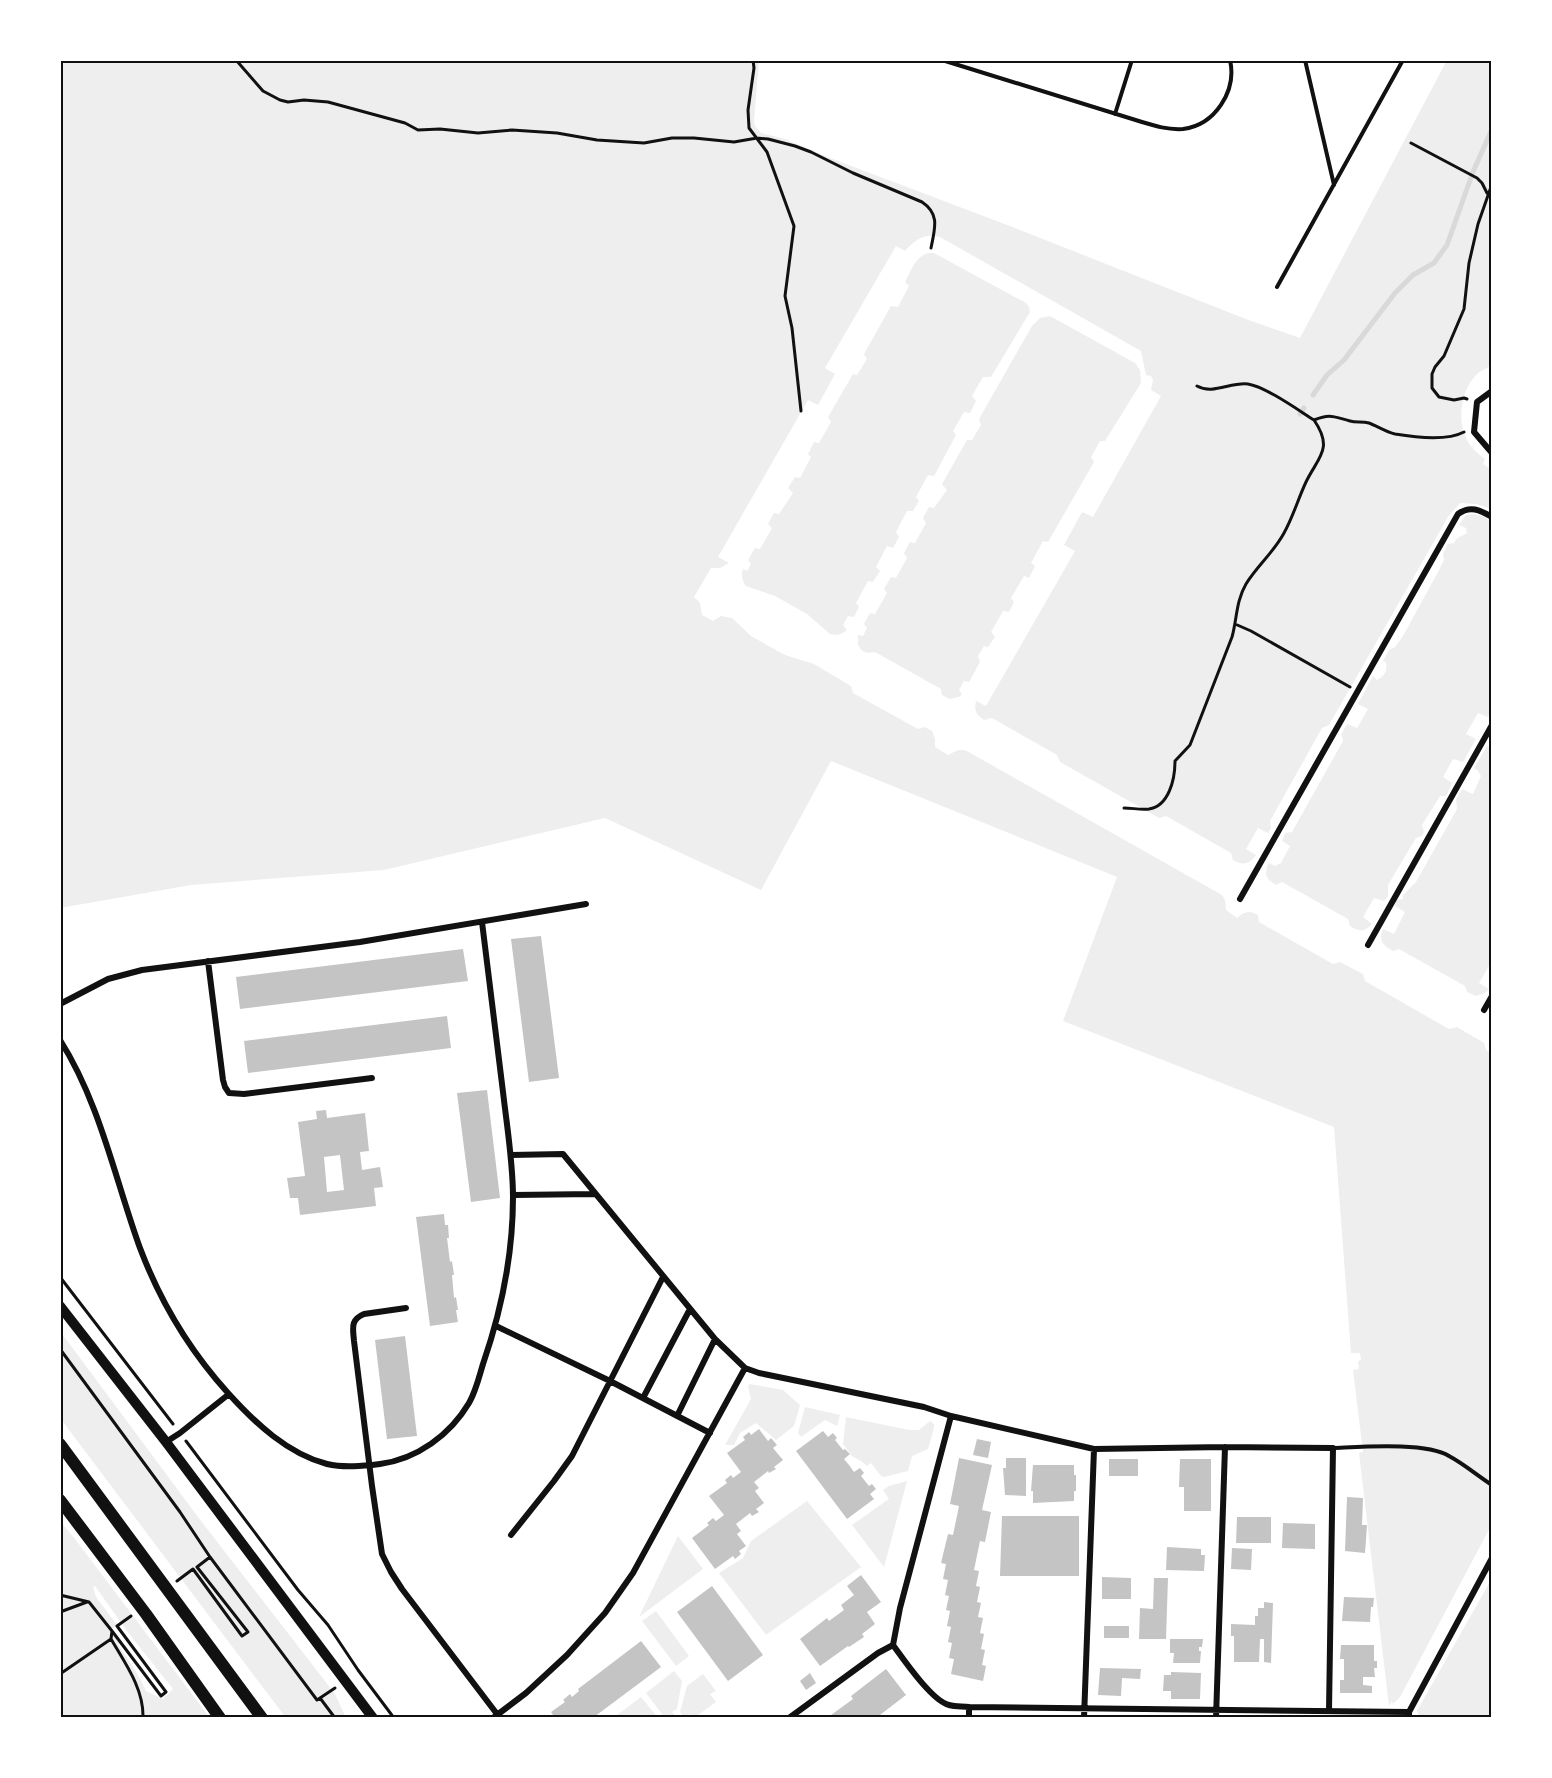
<svg xmlns="http://www.w3.org/2000/svg" width="1552" height="1778" viewBox="0 0 1552 1778" font-family="'PT Serif',serif">
  <style>
    .green { fill: #eee; fill-rule: evenodd }
    .lines { fill: none; stroke-linecap: round; stroke-linejoin: round }
    .stream { stroke: #d9d9d9; stroke-width: 5 }
    .building { fill: #c4c4c4; fill-rule: evenodd }
    .path { stroke: #111; stroke-width: 3 }
    .service { stroke: #111; stroke-width: 4 }
    .minor { stroke: #111; stroke-width: 6 }
    .secondary { stroke: #111; stroke-width: 10 }
    .trunk { stroke: #111; stroke-width: 12 }
    .neatline { fill: none; stroke: #111; stroke-width: 2 }
  </style>
  <rect width="100%" height="100%" fill="#fff"/>
  <path class="green" d="M60,60H759L754,121L755,126L761,133L785,139L825,156L1002,223L1251,321L1300,338L1447,60H1492V365C1487,368 1480,371 1476,375C1461,390 1457,420 1466,438C1470,447 1477,453 1485,459L1483,464L1492,470V509L1476,504L1460,503L1448,517L1329,725L1322,728L1270,821L1271,828L1268,833L1258,828L1246,849L1256,855C1250,864 1243,866 1233,860L1231,853L1166,816L1159,818L1060,762L1057,755L992,718L984,720C976,715 974,710 976,701L986,706L1075,551L1064,545L1082,512L1093,517L1161,396L1151,390L1153,380L1151,376L1146,375L1141,351L940,237C924,233 915,240 905,251L896,246L825,368L835,374L818,405L808,400L718,557L729,563L720,568H711L694,597L700,603L702,615L713,621L721,616L732,618L751,636L785,655L814,664L851,686L853,693L918,729L925,727L932,731L935,739V747L948,755L958,750H965L1222,895L1225,900L1226,910L1237,918C1244,911 1250,910 1258,915L1259,922L1333,964L1340,962L1363,974L1365,981L1449,1029L1457,1027L1484,1043L1486,1050L1492,1053V1524L1400,1697L1393,1704L1392,1701L1389,1706L1359,1453L1363,1452L1353,1370L1359,1369L1358,1361L1361,1360L1360,1353H1351L1334,1127L1063,1021L1117,877L831,761L761,890L605,818L384,870L191,885L60,908Z
    M928,253H934L1026,303L1029,307L1030,312L991,377H983L972,396L976,401L970,413L964,412L953,431L956,435L934,476L928,475L916,497L919,501L913,511H907L896,532L899,537L893,548L887,546L876,567L880,571L873,582L868,581L856,603L859,607L854,617L848,616L843,625L847,630C842,634 837,636 830,634L807,614L775,596L746,586C742,580 741,576 743,569L747,571L751,564L748,560L755,548L760,549L772,528L768,524L774,513L779,514L793,493L788,488L795,477L800,478L811,457L808,454L814,442L819,443L831,422L828,417L853,374L857,375L867,359L864,354L891,306L898,307L909,286L905,282C911,271 915,257 928,253Z
    M1050,316L1135,363L1140,370L1141,383L1105,441H1100L1091,457L1094,462L1048,542L1043,541L1031,563L1035,566L1029,578L1024,576L1011,598L1014,602L1009,612L1003,611L991,632L995,637L988,647L984,646L978,656L980,662L969,682L964,681L959,690L962,694L959,697L950,699L942,695L941,689L875,652C866,654 861,652 858,644V635L863,636L867,628L864,624L870,613L875,614L887,593L884,589L891,577L896,578L907,558L904,553L910,542L915,543L926,523L923,518L929,507L934,508L947,490L942,484L967,440H972L981,425L979,419L1032,326L1040,318Z
    M1475,514L1492,519V710L1488,717L1478,713L1466,734L1476,739L1463,762L1453,759L1443,777L1452,783L1446,796H1440L1422,825L1424,832L1422,836L1416,838L1388,885V896L1384,901L1374,898L1363,917L1372,924C1365,932 1359,932 1350,926L1348,919L1282,882L1276,885L1269,880L1266,875L1267,866L1269,863L1275,866L1281,863L1290,846L1282,841L1285,833L1292,832L1343,741V739L1341,735L1347,724L1357,728L1368,709L1358,704L1373,676L1377,680C1386,675 1387,671 1386,662L1383,661L1389,650L1395,647L1403,636L1438,572L1444,560L1443,554L1448,544L1454,543L1456,539L1467,533L1466,528L1459,525L1466,515Z
    M1487,746L1492,749V961L1479,983L1489,989L1485,993L1476,996L1467,992L1465,986L1399,949L1393,951C1383,946 1378,940 1383,929L1394,934L1405,912L1395,906L1396,900L1403,899V895L1416,882L1457,809L1456,799L1462,789L1473,794L1481,776L1478,771L1474,768Z
    M60,1331L198,1517L335,1694L346,1718H286L60,1418Z
    M750,1384L783,1390L800,1405L794,1426L776,1440L756,1423L740,1433L734,1445H725L751,1399L748,1386Z
    M805,1407L840,1415L837,1426L825,1420L801,1437L798,1433Z
    M846,1417L909,1430H919L930,1421L934,1424V1428L928,1449L912,1456L908,1471L884,1477L881,1476L871,1463L867,1466L861,1461L852,1456L843,1444Z
    M907,1481L884,1567L852,1525L889,1499L883,1490L889,1486Z
    M807,1501L861,1567L766,1635L719,1573L743,1558L751,1541Z
    M60,1521L75,1539L210,1718H60ZM95,1586L127,1631L173,1689L163,1699L146,1691L140,1678L120,1647L112,1629L117,1625L96,1597L93,1587Z
    M678,1536L703,1569L639,1617Z
    M1492,1578V1718H1420L1417,1711Z
    M656,1611L689,1656L676,1666L642,1621Z
    M674,1671L682,1681L677,1709L672,1712L676,1717L665,1718L646,1693Z
    M703,1674L716,1691L710,1694L716,1702L694,1718L690,1714L684,1718L680,1712L687,1686Z
    M641,1697L658,1718H613Z"/>
  <g class="lines">
    <path class="stream" d="M1313,395L1327,375L1344,360L1395,293L1413,275L1434,263L1447,245L1473,172L1492,129
      M1300,414L1304,408"/>
  </g>
  <path class="building" d="M541,936L559,1078L529,1082L511,939Z
    M463,949L468,981L240,1009L236,977Z
    M447,1016L451,1048L248,1073L244,1041Z
    M487,1090L500,1198L471,1202L457,1093Z
    M326,1110L327,1118L365,1113L369,1151L360,1152L362,1170L380,1167L383,1187L374,1188L376,1206L300,1215L298,1198H290L287,1178L305,1176L298,1122L317,1119L316,1111ZM340,1155L344,1190L327,1192L324,1157Z
    M444,1214L445,1225H448L449,1238H447L450,1262L452,1261L454,1275H452L454,1298L456,1297L458,1310H456L458,1322L430,1326L416,1217Z
    M405,1336L417,1436L387,1439L375,1340Z
    M759,1429L768,1441L771,1438L777,1445L773,1448L783,1460L774,1467L776,1469L769,1473L768,1471L754,1482L759,1488L755,1491L764,1503L756,1509L759,1512L752,1516L750,1513L736,1524L741,1531L737,1534L746,1546L739,1551L741,1554L735,1559L733,1556L715,1569L692,1538L709,1525L707,1523L713,1518L716,1521L724,1515L709,1496L727,1483L725,1480L731,1475L733,1478L741,1472L727,1453L745,1440L743,1437L749,1432L751,1435Z
    M823,1431L828,1437L833,1433L837,1438L835,1440L843,1450L845,1449L850,1454L844,1459L849,1465L854,1472L860,1468L864,1473L861,1476L869,1486L872,1484L876,1489L870,1494L874,1499L847,1519L796,1451Z
    M977,1439L991,1442L988,1458L973,1455Z
    M959,1458L992,1465L982,1510L991,1512L985,1542L980,1541L974,1570L979,1571L976,1586L980,1587L977,1602L981,1603L978,1617L983,1618L980,1633L984,1634L981,1649L985,1650L982,1665L986,1666L983,1681L951,1674L954,1659L949,1658L952,1643L948,1642L951,1627L947,1626L950,1611L946,1610L949,1596L945,1595L948,1580L943,1579L946,1564L941,1563L948,1534L953,1535L959,1506L950,1504Z
    M1006,1458H1026V1496L1005,1495L1003,1468H1006Z
    M1109,1459H1138V1476H1109Z
    M1180,1459H1211V1511H1184V1487H1179Z
    M1033,1465H1074V1475H1076V1491H1074V1501L1033,1503V1491H1031Z
    M1347,1497L1363,1498L1362,1525H1367L1365,1553L1345,1551Z
    M1002,1516H1079V1576H1000Z
    M1237,1517H1271V1543H1236Z
    M1283,1523L1315,1524V1549L1282,1548Z
    M1167,1547L1201,1549V1555H1205L1204,1571L1166,1570Z
    M1232,1548L1252,1549L1251,1570L1231,1569Z
    M861,1575L881,1602L867,1612L875,1624L862,1634L864,1637L849,1647L848,1646L820,1666L800,1639L827,1618L829,1621L844,1610L841,1605L854,1595L847,1586Z
    M1102,1577L1131,1578V1599H1102Z
    M1154,1578H1168L1166,1639H1139L1140,1608L1153,1609Z
    M712,1586L763,1655L728,1681L677,1612Z
    M1344,1597L1374,1598L1373,1607H1371L1370,1622L1342,1621Z
    M1264,1602L1273,1603L1271,1663L1264,1662V1639H1260L1259,1662H1234V1636H1231V1624L1255,1625V1616H1258V1608H1264Z
    M1104,1626H1129V1638H1104Z
    M1170,1639H1203L1202,1647H1199V1651H1201L1200,1663H1173L1174,1653H1170Z
    M641,1641L661,1667L594,1717L592,1715L589,1718H555L551,1712L565,1702L563,1700L570,1694L572,1697L579,1691L578,1689Z
    M1341,1645H1374V1661H1377V1668H1374L1375,1677H1363V1685L1372,1686V1693H1340V1680H1344V1659H1340Z
    M1100,1668L1141,1669L1140,1679L1122,1678L1121,1696L1098,1695Z
    M886,1669L906,1695L876,1718H827L853,1699L851,1696Z
    M1171,1672L1201,1673L1200,1699H1171V1691H1163L1164,1675H1171Z
    M810,1673L816,1683L806,1690L800,1681Z"/>
  <g class="lines">
    <path class="path" d="M236,60L263,91L280,100L288,102L304,100L328,102L405,123L418,130L440,129L478,133L512,130L557,133L597,140L644,143L672,138H694L734,142L757,138L768,139L795,146L811,152L853,173L922,202C940,214 935,228 931,248
      M753,60L754,68L748,110L749,128L767,152L794,226L785,296L792,328L801,411
      M1411,143L1477,178L1482,183L1487,193
      M1197,386C1213,395 1230,382 1248,384C1266,387 1298,410 1314,420C1331,413 1334,417 1350,421C1356,423 1362,421 1369,423C1377,426 1386,432 1395,434C1413,437 1447,441 1464,432
      M1467,399L1464,398L1454,400L1439,397L1432,388V374L1435,367L1444,356L1464,309L1469,263L1478,224L1492,184
      M1235,624L1251,631L1350,687
      M1124,808C1132,808 1141,810 1149,809C1169,806 1175,779 1175,761L1190,745L1232,637C1237,619 1236,601 1246,584C1257,566 1274,552 1284,533C1293,517 1298,499 1306,482C1318,457 1334,449 1314,420
      M60,1277L173,1424
      M60,1349L180,1512L210,1557L317,1700L335,1688
      M186,1441L298,1590L328,1625L358,1670L394,1718
      M177,1581L193,1569L242,1636L248,1632L197,1567L210,1557
      M60,1595L89,1602L112,1631
      M60,1612L87,1602
      M111,1639C125,1663 144,1689 143,1718
      M60,1674L111,1639L112,1631L161,1696L166,1692L117,1626L131,1616
      M320,1698L335,1718"/>
    <path class="service" d="M942,60L1142,122C1155,126 1168,130 1183,129C1215,125 1237,91 1230,60
      M1305,60L1334,185
      M1115,114L1132,60
      M1277,287L1403,60
      M1333,1448C1361,1447 1426,1442 1449,1456C1464,1464 1478,1476 1492,1485"/>
    <path class="minor" d="M1492,391L1477,402L1474,432L1492,453
      M1240,899L1458,514C1470,505 1480,510 1492,517
      M1368,945L1492,725
      M208,961L223,1080L225,1087L229,1093L244,1094L372,1078
      M60,1004L108,979L142,970L360,942L586,904
      M1484,1010L1492,996
      M60,1040C100,1103 115,1179 140,1248C160,1301 190,1351 228,1393C255,1423 288,1454 327,1464C344,1468 363,1466 380,1464C417,1459 450,1435 469,1403C476,1391 479,1377 483,1364C502,1309 513,1256 513,1197C513,1162 507,1127 503,1092C496,1035 489,979 482,922
      M511,1155L563,1154L715,1339L745,1368L759,1373L924,1407L951,1416L1094,1449L1225,1447L1333,1448L1329,1711
      M513,1195L595,1194
      M406,1308L364,1314C350,1320 353,1328 354,1341L372,1486L382,1554L391,1572L402,1589L500,1718
      M496,1326L610,1381L710,1433
      M643,1398L690,1309
      M677,1416L715,1339
      M951,1416L900,1608L893,1645C904,1660 932,1701 949,1705C956,1707 963,1706 969,1707V1718
      M166,1442L180,1433L229,1394
      M511,1535L554,1481L572,1456L663,1277
      M969,1707L1409,1712
      M493,1718L526,1693L567,1655L605,1613L633,1573L745,1368
      M789,1718L878,1653L893,1645
      M1084,1718L1094,1449
      M1216,1718L1225,1447
      M1409,1718V1712L1492,1558"/>
    <path class="secondary" d="M60,1306L166,1442L373,1718"/>
    <path class="trunk" d="M60,1444L262,1718
      M60,1500L146,1614L220,1718"/>
  </g>
  <rect width="1552" height="1778" fill="none" stroke="#ffffff" stroke-width="123"/>
  <rect x="62" y="62" width="1428" height="1654" class="neatline"/>
</svg>
